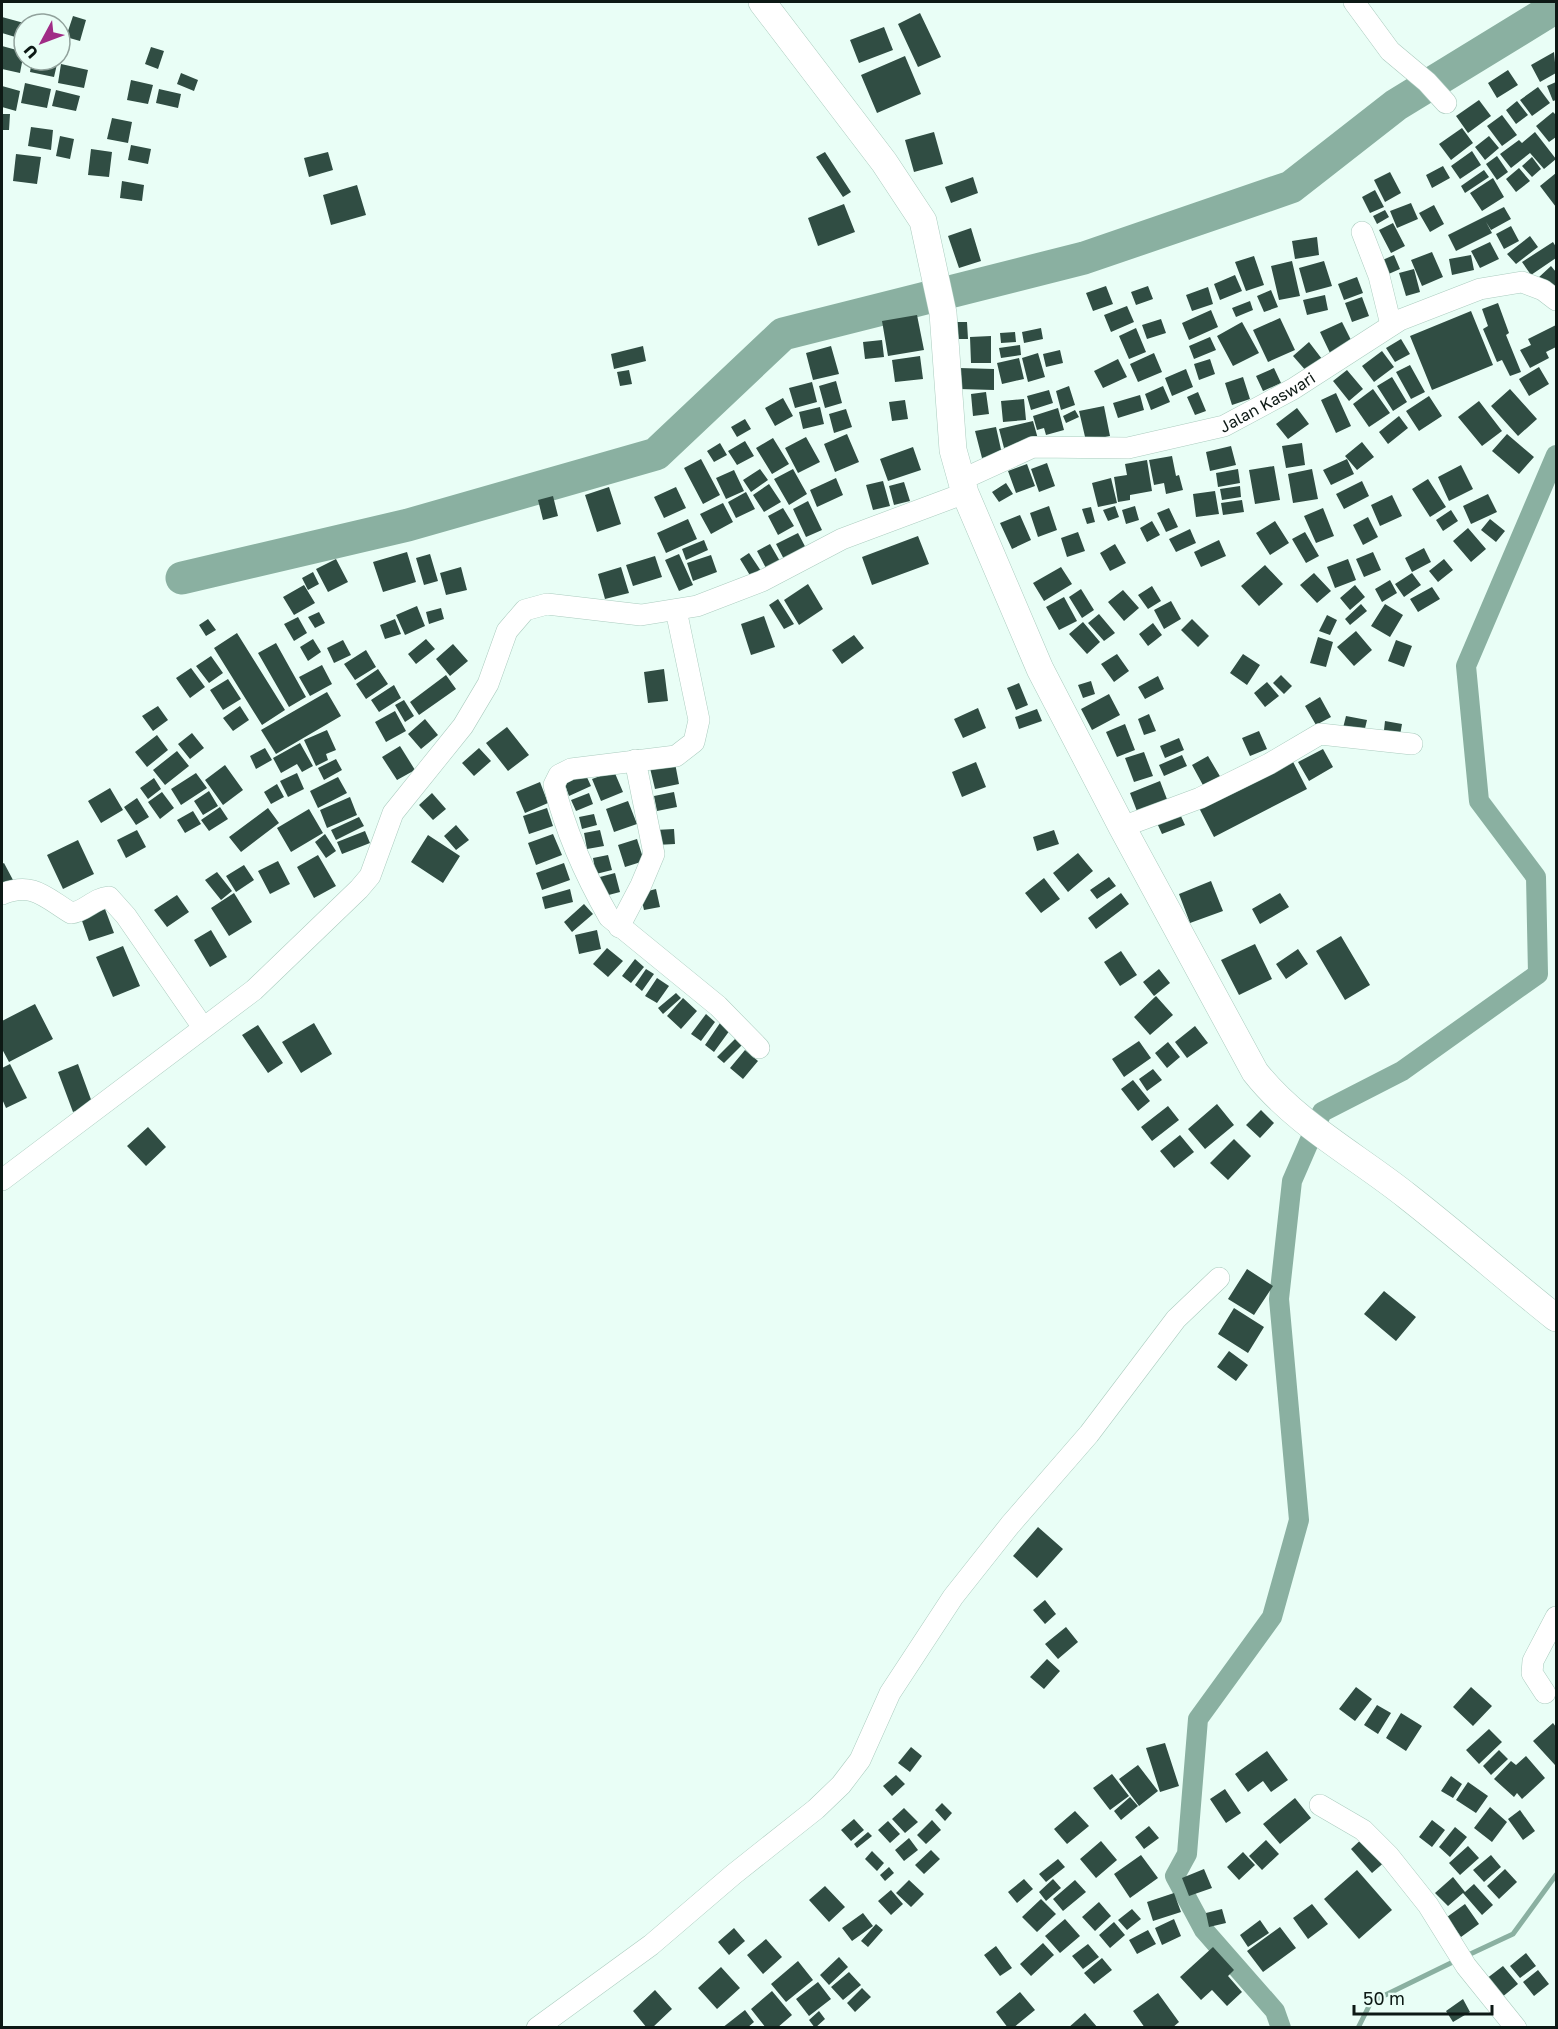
<svg xmlns="http://www.w3.org/2000/svg" width="1558" height="2029" viewBox="0 0 1558 2029" font-family="'Golos Text',sans-serif">
  <style>
    .lines { fill: none; stroke-linecap: round; stroke-linejoin: round }
    .stream { stroke: #8ab0a1; stroke-width: 5 }
    .canal { stroke: #8ab0a1; stroke-width: 20 }
    .river { stroke: #8ab0a1; stroke-width: 33 }
    .building { fill: #304d43 }
    .minor-casing { stroke: #abccbf; stroke-width: 22 }
    .major-casing { stroke: #abccbf; stroke-width: 28 }
    .minor { stroke: #fff; stroke-width: 21 }
    .major { stroke: #fff; stroke-width: 27 }
    .labels { text-anchor: middle; dominant-baseline: central; stroke-width: 6; stroke-linejoin: round; paint-order: stroke }
    .street-label { font-size: 16px; fill: #0d1915; stroke: #e9fef6 }
  </style>
  <rect width="100%" height="100%" fill="#e9fef6"/>
  <g class="lines">
    <path class="stream" d="M1466,1956L1513,1934L1556,1875
      M1358,2028L1371,2002L1457,1960"/>
    <path class="canal" d="M1281,2028L1275,2011L1204,1930L1175,1876L1187,1854L1198,1719L1272,1617L1299,1520L1279,1299L1292,1181L1322,1112L1402,1071L1538,974L1536,877L1479,801L1466,666L1556,455"/>
    <path class="river" d="M182,578L408,525L656,454L783,334L1084,258L1291,187L1396,105L1556,7"/>
  </g>
  <path class="building" d="M920,13L941,57L918,67L898,24Z
    M73,16L86,20L80,41L66,37Z
    M2,17L24,23L22,39L2,33Z
    M884,27L893,50L859,63L850,40Z
    M2,46L24,52L20,73L2,69Z
    M151,47L164,51L158,69L145,64Z
    M1554,52L1556,73L1540,82L1531,65Z
    M905,56L921,94L877,113L861,75Z
    M32,60H58L54,77L30,72Z
    M61,64L88,70L84,88L58,83Z
    M1508,70L1518,85L1497,98L1488,83Z
    M181,73L198,80L194,91L177,84Z
    M131,80L153,85L148,104L127,100Z
    M1556,82V100L1553,101L1547,86Z
    M25,83L51,89L47,108L21,103Z
    M2,86L20,91L16,111L2,107Z
    M1538,87L1550,103L1532,116L1520,100Z
    M159,89L181,94L178,108L156,103Z
    M56,90L80,96L76,111L52,106Z
    M1479,100L1491,116L1468,133L1456,116Z
    M1517,101L1528,115L1516,124L1506,110Z
    M1553,112L1556,115V137L1549,142L1536,126Z
    M2,114H10L9,130H2Z
    M1502,115L1517,135L1502,146L1487,126Z
    M112,118L132,122L128,143L107,139Z
    M31,127L53,130L51,150L28,146Z
    M1462,128L1473,143L1451,160L1439,144Z
    M934,132L943,164L914,172L905,140Z
    M1535,132L1556,159L1544,169L1530,153L1511,168L1500,154L1519,140L1522,143Z
    M60,136L74,139L70,159L56,156Z
    M1489,136L1499,148L1485,160L1475,147Z
    M131,145L151,149L148,164L128,160Z
    M91,149L112,152L109,177L88,175Z
    M1472,151L1481,165L1460,179L1451,166Z
    M328,152L333,170L309,177L304,158Z
    M825,152L851,192L843,197L816,157Z
    M16,154L41,157L37,184L13,181Z
    M1497,156L1508,172L1497,180L1486,164Z
    M1532,157L1541,169L1532,177L1522,166Z
    M1443,166L1450,178L1432,188L1426,175Z
    M1519,168L1530,181L1516,192L1506,179Z
    M1484,170L1489,177L1465,193L1461,186Z
    M1390,172L1401,193L1385,202L1374,180Z
    M1556,173V207L1540,186Z
    M973,177L978,193L951,203L945,187Z
    M1493,178L1504,197L1482,211L1470,193Z
    M122,181L144,185L142,201L120,198Z
    M357,185L366,215L331,225L323,195Z
    M1375,190L1384,207L1370,213L1362,197Z
    M1411,203L1418,219L1397,228L1390,211Z
    M844,204L855,232L818,246L808,218Z
    M1434,205L1444,224L1430,232L1419,213Z
    M1504,207L1511,219L1491,230L1486,222L1492,233L1456,251L1448,235Z
    M1385,210L1389,217L1377,224L1373,216Z
    M1393,223L1405,246L1391,253L1379,230Z
    M1511,226L1519,241L1504,249L1496,234Z
    M971,228L981,261L959,268L948,236Z
    M1530,236L1538,247L1516,264L1507,254Z
    M1317,237L1319,255L1295,259L1292,241Z
    M1490,242L1499,259L1480,268L1471,251Z
    M1553,242L1556,247V258L1531,275L1522,262Z
    M1432,252L1443,277L1422,286L1411,260Z
    M1394,255L1400,269L1384,276L1378,262Z
    M1471,255L1474,270L1452,275L1449,259Z
    M1254,256L1264,285L1246,291L1235,262Z
    M1292,261L1300,296L1279,300L1271,266Z
    M1324,261L1332,286L1306,293L1299,268Z
    M1551,266L1556,272V285L1550,292L1538,278Z
    M1414,269L1420,292L1406,296L1399,273Z
    M1235,275L1242,291L1220,300L1214,284Z
    M1357,277L1363,293L1344,300L1338,284Z
    M1106,286L1113,304L1093,311L1086,293Z
    M1148,286L1153,299L1136,305L1131,292Z
    M1208,287L1213,304L1192,311L1186,295Z
    M1271,290L1278,307L1264,312L1257,296Z
    M1325,295L1328,310L1307,315L1303,300Z
    M1362,297L1369,316L1352,322L1345,303Z
    M1250,301L1253,310L1236,317L1232,308Z
    M1498,303L1509,333L1506,335L1521,372L1510,376L1502,360L1497,362L1483,329L1488,326L1482,309Z
    M1127,306L1134,322L1111,332L1104,315Z
    M1211,310L1218,327L1189,340L1182,323Z
    M1471,311L1493,365L1432,390L1410,336Z
    M917,315L924,350L888,356L882,321Z
    M1280,318L1295,350L1268,362L1253,330Z
    M1161,319L1166,333L1147,339L1142,325Z
    M953,322H967L968,339H954Z
    M1242,322L1259,353L1233,366L1217,336Z
    M1342,322L1352,342L1330,353L1320,332Z
    M1556,325V347L1546,352L1549,358L1530,368L1520,350L1531,345L1528,339Z
    M1041,328L1043,339L1024,343L1022,332Z
    M1136,328L1146,352L1129,359L1119,336Z
    M1015,332L1016,342L1001,343L1000,333Z
    M991,336V363H971L970,337Z
    M1210,337L1216,350L1194,359L1189,346Z
    M1401,339L1410,354L1395,362L1386,348Z
    M882,340L884,357L865,359L863,342Z
    M1309,342L1322,359L1307,372L1293,356Z
    M1020,345L1021,355L1001,358L999,348Z
    M643,346L646,361L614,369L611,354Z
    M831,346L839,374L813,380L806,353Z
    M1060,350L1063,363L1046,367L1043,354Z
    M1382,351L1394,367L1374,382L1362,366Z
    M1038,353L1045,377L1028,382L1022,358Z
    M1154,353L1162,372L1138,382L1130,364Z
    M920,356L923,379L895,382L892,360Z
    M1019,358L1024,379L1002,384L997,363Z
    M1118,359L1127,377L1103,388L1094,371Z
    M1210,359L1215,374L1199,380L1194,364Z
    M1410,365L1425,392L1411,399L1396,372Z
    M1539,367L1549,384L1529,396L1519,379Z
    M959,368L994,369V390L959,389Z
    M1274,368L1281,383L1263,391L1256,376Z
    M1186,369L1193,387L1172,396L1165,378Z
    M629,370L632,384L620,386L617,372Z
    M1347,370L1363,389L1349,401L1333,381Z
    M1243,377L1250,399L1232,405L1225,383Z
    M1392,377L1407,402L1393,411L1377,386Z
    M836,381L842,403L825,408L819,386Z
    M812,382L817,402L795,408L789,388Z
    M1069,386L1075,405L1061,410L1056,391Z
    M1163,386L1170,402L1151,410L1145,394Z
    M1373,389L1390,413L1369,427L1353,404Z
    M1510,389L1537,419L1518,436L1491,406Z
    M1049,390L1053,403L1031,410L1027,396Z
    M986,392L989,414L973,416L971,394Z
    M1198,392L1206,411L1195,415L1187,397Z
    M1336,393L1351,426L1336,433L1321,400Z
    M1140,395L1144,410L1118,418L1113,403Z
    M1429,396L1442,416L1419,431L1406,411Z
    M783,398L793,416L775,426L765,408Z
    M1024,399L1026,420L1003,422L1001,401Z
    M905,400L908,419L892,421L889,402Z
    M1479,401L1502,431L1482,446L1458,417Z
    M1104,406L1110,436L1086,441L1079,411Z
    M820,407L824,424L803,429L799,412Z
    M1058,408L1064,430L1046,435L1044,428L1037,430L1033,416Z
    M1297,408L1309,424L1288,439L1276,424Z
    M846,409L852,427L834,433L829,414Z
    M1075,410L1079,417L1066,423L1063,416Z
    M1399,416L1408,428L1388,444L1379,432Z
    M745,419L751,429L737,437L731,427Z
    M1033,421L1038,439L1004,448L999,429Z
    M996,427L1002,454L982,458L975,431Z
    M847,434L859,462L835,472L824,444Z
    M1507,434L1534,457L1519,474L1492,451Z
    M806,437L820,462L798,473L785,448Z
    M773,438L789,464L772,474L756,448Z
    M745,441L754,456L737,465L728,451Z
    M1362,442L1374,457L1357,470L1345,456Z
    M720,443L727,455L714,462L707,451Z
    M1302,443L1305,465L1286,468L1282,446Z
    M1231,446L1236,465L1210,471L1206,452Z
    M913,447L921,470L888,481L880,459Z
    M1172,456L1176,476L1179,475L1183,490L1166,494L1164,483L1154,485L1149,460Z
    M701,459L720,495L703,504L684,468Z
    M1347,459L1354,474L1331,485L1323,470Z
    M1147,460L1152,491L1130,495V500L1118,502L1114,477L1127,475L1125,464Z
    M1047,463L1055,486L1039,492L1031,469Z
    M1027,464L1035,486L1016,493L1008,471Z
    M1461,465L1473,489L1449,501L1438,477Z
    M1274,466L1280,500L1255,504L1249,470Z
    M760,469L768,480L751,492L743,480Z
    M793,469L807,494L789,505L774,479Z
    M1238,469L1240,483L1218,487L1216,473Z
    M1312,469L1318,499L1293,503L1288,474Z
    M734,470L744,491L726,499L716,478Z
    M836,478L843,495L817,507L810,490Z
    M1111,478L1117,503L1098,507L1092,483Z
    M1428,479L1446,507L1430,517L1412,489Z
    M883,481L890,506L873,510L866,485Z
    M1362,481L1369,496L1344,509L1336,494Z
    M904,482L910,501L894,505L889,486Z
    M1006,483L1013,494L999,502L992,492Z
    M769,484L781,502L764,512L753,495Z
    M1240,486L1241,497L1222,500L1220,489Z
    M609,487L621,524L597,532L585,495Z
    M676,487L686,508L664,518L654,497Z
    M1215,491L1219,514L1196,517L1193,494Z
    M746,492L755,509L736,518L728,502Z
    M1488,494L1497,512L1471,524L1463,506Z
    M1392,495L1402,516L1380,526L1371,505Z
    M553,496L558,516L543,520L538,500Z
    M1242,500L1244,512L1223,515L1221,503Z
    M808,501L822,530L806,537L793,509Z
    M723,503L733,522L711,534L700,514Z
    M1049,506L1057,530L1038,537L1030,513Z
    M1115,506L1119,517L1108,521L1103,510Z
    M1135,506L1139,520L1126,524L1122,510Z
    M1091,507L1095,522L1087,524L1082,509Z
    M783,508L794,526L778,535L768,516Z
    M1169,508L1178,527L1166,532L1157,513Z
    M1323,508L1334,536L1316,543L1304,516Z
    M1451,510L1458,521L1443,531L1436,520Z
    M1020,515L1031,540L1012,549L1000,523Z
    M1368,517L1378,537L1363,545L1353,525Z
    M688,519L697,539L666,553L657,533Z
    M1490,519L1505,531L1496,542L1481,530Z
    M1152,521L1160,535L1147,542L1140,528Z
    M1275,521L1289,543L1270,555L1256,533Z
    M1468,528L1486,549L1471,562L1453,541Z
    M1190,529L1196,543L1176,552L1169,539Z
    M1078,532L1085,551L1067,557L1061,538Z
    M1305,532L1319,556L1306,563L1292,539Z
    M798,533L809,554L787,565L776,544Z
    M918,536L929,564L872,585L862,557Z
    M704,540L708,550L686,560L682,549Z
    M1219,540L1226,556L1201,567L1194,552Z
    M770,544L781,563L767,570L757,551Z
    M1115,544L1126,563L1110,571L1100,553Z
    M1424,548L1431,562L1412,572L1405,558Z
    M407,552L416,582L383,592L373,562Z
    M1373,552L1381,570L1364,577L1356,559Z
    M749,553L761,571L751,577L740,559Z
    M430,554L438,581L424,585L416,558Z
    M679,554L693,585L679,591L665,560Z
    M711,555L717,572L693,581L687,563Z
    M655,556L662,577L633,586L626,565Z
    M336,559L348,582L328,592L316,569Z
    M1348,559L1356,580L1335,588L1327,567Z
    M1444,559L1453,570L1438,582L1429,571Z
    M1265,565L1283,584L1259,606L1241,586Z
    M461,567L467,590L446,595L440,573Z
    M621,567L629,593L605,599L598,574Z
    M1061,567L1072,584L1044,601L1033,583Z
    M313,572L319,584L308,590L302,578Z
    M1314,573L1331,591L1317,603L1300,585Z
    M1412,573L1421,585L1404,597L1395,584Z
    M1390,580L1397,593L1382,602L1375,589Z
    M808,584L823,609L799,625L784,600Z
    M304,585L315,603L294,615L283,597Z
    M1355,585L1365,597L1350,610L1340,598Z
    M1152,586L1161,601L1148,609L1138,595Z
    M1432,587L1440,599L1418,612L1410,599Z
    M1081,589L1094,610L1082,618L1069,597Z
    M1123,590L1139,608L1124,621L1108,602Z
    M1064,597L1077,621L1059,630L1046,607Z
    M778,599L794,624L784,629L769,605Z
    M1171,601L1181,619L1164,629L1154,610Z
    M1361,604L1367,611L1350,625L1345,619Z
    M1385,604L1403,615L1390,637L1371,626Z
    M417,606L425,626L405,635L396,615Z
    M441,608L444,619L429,624L426,612Z
    M319,612L325,623L315,628L308,617Z
    M1099,614L1115,633L1104,641L1088,623Z
    M1327,615L1337,620L1330,635L1319,631Z
    M764,616L775,647L751,655L741,624Z
    M298,617L307,633L294,641L284,624Z
    M208,619L216,630L206,636L199,625Z
    M395,619L401,634L385,639L380,625Z
    M1192,619L1209,636L1198,647L1181,630Z
    M1083,622L1100,642L1087,654L1069,634Z
    M1153,623L1162,635L1148,646L1139,634Z
    M1356,631L1372,650L1354,666L1337,647Z
    M237,633L285,710L262,725L214,648Z
    M854,635L864,648L842,664L832,650Z
    M1318,637L1333,642L1326,667L1310,663Z
    M313,639L321,652L308,661L300,647Z
    M426,639L435,649L416,664L408,654Z
    M343,640L351,655L334,663L327,648Z
    M1396,640L1412,646L1404,667L1388,661Z
    M276,643L306,697L289,707L258,653Z
    M453,644L468,661L450,676L436,659Z
    M366,650L376,667L355,680L344,664Z
    M1117,654L1129,671L1114,682L1101,664Z
    M1243,654L1260,665L1247,685L1230,673Z
    M211,656L223,673L209,683L196,666Z
    M322,665L332,684L310,696L299,677Z
    M191,668L205,687L190,698L176,678Z
    M378,669L388,684L366,699L356,684Z
    M664,669L668,701L648,703L644,672Z
    M446,675L456,689L419,715L410,702Z
    M1281,675L1292,686L1284,694L1273,683Z
    M1158,676L1164,689L1145,699L1138,687Z
    M228,679L241,699L223,710L210,690Z
    M1091,681L1095,694L1083,698L1078,685Z
    M1267,682L1279,696L1265,707L1254,693Z
    M1019,683L1028,705L1016,710L1007,688Z
    M394,685L401,698L379,712L371,700Z
    M327,692L341,716L276,754L261,730Z
    M1109,694L1120,715L1092,730L1081,709Z
    M1320,697L1331,717L1316,725L1305,706Z
    M404,700L414,716L405,722L395,705Z
    M158,706L168,720L153,731L142,716Z
    M240,706L249,720L233,731L223,718Z
    M978,708L986,728L963,738L954,719Z
    M1037,709L1042,721L1019,729L1015,717Z
    M395,711L406,731L386,742L375,722Z
    M1149,714L1156,731L1144,735L1138,719Z
    M1346,716L1367,720L1363,737L1342,732Z
    M425,719L438,735L421,749L408,734Z
    M1385,721L1402,724L1399,741L1383,739Z
    M1125,724L1135,750L1117,757L1106,732Z
    M507,727L529,755L508,771L486,743Z
    M327,730L336,750L326,754L328,760L316,766L304,740Z
    M1259,731L1267,749L1250,756L1242,738Z
    M192,733L204,748L190,759L178,744Z
    M157,735L168,750L147,767L135,752Z
    M1179,738L1184,750L1165,758L1160,746Z
    M300,743L313,766L302,772L297,764L281,773L273,758Z
    M400,746L415,770L397,780L382,757Z
    M265,748L272,760L256,769L250,756Z
    M479,748L491,761L474,776L462,763Z
    M1323,749L1333,767L1309,781L1298,762Z
    M177,751L189,766L165,785L153,770Z
    M1144,752L1153,776L1134,782L1125,758Z
    M1182,755L1187,766L1164,776L1159,765Z
    M1208,756L1221,778L1204,787L1192,765Z
    M1290,756L1307,789L1214,837L1197,804Z
    M336,759L342,770L324,780L318,768Z
    M976,762L986,787L962,797L952,772Z
    M675,763L679,784L655,789L650,768Z
    M225,765L243,790L223,805L205,780Z
    M614,771L623,792L601,801L592,779Z
    M196,773L207,788L181,805L171,789Z
    M297,773L304,789L288,797L280,781Z
    M585,773L591,786L569,796L564,782Z
    M338,777L347,793L318,808L310,791Z
    M154,778L161,789L148,799L140,788Z
    M1160,781L1170,807L1140,819L1130,793Z
    M540,782L548,803L525,813L516,792Z
    M277,784L284,797L271,804L264,792Z
    M110,788L123,810L101,823L88,801Z
    M209,791L218,806L203,815L194,801Z
    M162,792L174,808L160,819L148,802Z
    M674,792L677,807L657,811L654,796Z
    M432,793L446,809L433,820L419,805Z
    M589,793L593,804L576,811L571,800Z
    M350,797L357,815L327,828L320,810Z
    M137,798L149,817L136,825L124,807Z
    M628,801L637,824L614,832L606,809Z
    M220,807L228,819L209,831L201,820Z
    M268,808L279,823L241,852L229,837Z
    M547,808L553,826L529,834L523,816Z
    M309,809L323,833L291,852L277,828Z
    M193,811L201,824L185,833L177,820Z
    M594,814L597,825L582,829L579,817Z
    M1180,814L1185,825L1162,834L1157,823Z
    M359,817L364,826L336,840L331,830Z
    M456,825L469,840L456,850L444,836Z
    M674,829L675,844L656,845L655,830Z
    M137,830L146,847L126,858L117,840Z
    M600,830L604,846L587,849L584,833Z
    M1054,830L1059,844L1037,851L1033,837Z
    M365,831L370,843L342,854L337,842Z
    M325,834L336,851L326,858L315,842Z
    M553,834L562,855L536,865L528,843Z
    M428,835L460,856L443,883L411,862Z
    M637,839L644,861L625,867L618,845Z
    M78,840L94,874L63,889L47,855Z
    M1078,853L1093,871L1068,892L1053,873Z
    M318,855L336,886L314,898L297,867Z
    M608,855L612,870L596,874L593,858Z
    M278,861L290,884L270,894L258,871Z
    M4,863L13,880L2,886V864Z
    M564,863L570,880L542,890L536,873Z
    M244,865L254,880L236,892L226,876Z
    M217,872L232,891L221,900L205,880Z
    M615,873L620,892L601,897L596,878Z
    M1109,877L1116,886L1097,899L1090,890Z
    M1044,878L1060,899L1041,913L1025,893Z
    M1211,881L1223,911L1190,923L1179,894Z
    M570,889L573,902L545,909L542,897Z
    M656,889L660,907L644,910L640,893Z
    M234,893L252,922L229,936L211,908Z
    M1121,893L1129,904L1096,929L1088,918Z
    M1280,893L1289,907L1260,924L1252,909Z
    M177,895L189,912L167,927L154,910Z
    M584,904L593,914L572,932L564,922Z
    M105,909L114,933L89,941L81,918Z
    M211,930L227,957L210,967L194,940Z
    M597,930L601,949L579,954L575,935Z
    M1341,936L1370,985L1345,1000L1316,951Z
    M1255,944L1272,979L1239,995L1221,960Z
    M123,946L140,986L113,997L96,957Z
    M607,948L623,961L608,977L593,964Z
    M1298,949L1308,964L1286,979L1276,964Z
    M1121,951L1137,975L1120,986L1104,962Z
    M635,959L644,967L631,983L622,976Z
    M646,969L654,974L642,991L635,985Z
    M1159,969L1170,983L1154,996L1143,982Z
    M657,978L669,986L657,1003L645,996Z
    M676,993L681,998L663,1014L658,1008Z
    M1156,996L1173,1015L1150,1035L1134,1017Z
    M683,998L697,1011L681,1029L667,1016Z
    M35,1004L53,1039L9,1062L2,1049V1021Z
    M706,1014L715,1022L701,1041L691,1034Z
    M314,1023L332,1054L301,1073L282,1042Z
    M720,1023L730,1030L714,1052L705,1045Z
    M258,1025L283,1063L268,1073L242,1035Z
    M1195,1026L1208,1043L1187,1058L1175,1042Z
    M738,1036L744,1043L724,1063L717,1057Z
    M1139,1041L1151,1058L1124,1077L1112,1059Z
    M1168,1042L1180,1057L1167,1068L1155,1053Z
    M745,1050L758,1061L743,1079L730,1068Z
    M10,1064L27,1098L6,1108L2,1099V1068Z
    M78,1064L93,1105L73,1112L58,1072Z
    M1153,1069L1162,1080L1147,1091L1139,1079Z
    M1133,1080L1150,1101L1138,1111L1121,1089Z
    M1217,1104L1234,1125L1205,1149L1188,1129Z
    M1168,1106L1179,1120L1152,1141L1141,1127Z
    M1261,1110L1274,1123L1260,1138L1246,1125Z
    M148,1127L166,1147L146,1166L127,1146Z
    M1180,1135L1194,1152L1174,1168L1160,1151Z
    M1234,1139L1251,1156L1228,1180L1210,1163Z
    M1247,1269L1273,1286L1254,1315L1228,1299Z
    M1384,1291L1416,1317L1396,1341L1364,1314Z
    M1234,1308L1264,1327L1248,1353L1218,1334Z
    M1229,1351L1248,1365L1236,1381L1217,1367Z
    M1038,1527L1063,1549L1037,1578L1013,1556Z
    M1045,1600L1056,1614L1045,1624L1033,1610Z
    M1066,1627L1078,1642L1058,1659L1045,1644Z
    M1047,1659L1060,1671L1044,1689L1030,1677Z
    M1356,1687L1372,1699L1355,1721L1339,1709Z
    M1471,1687L1492,1706L1473,1726L1453,1707Z
    M1377,1705L1391,1713L1378,1734L1364,1725Z
    M1401,1713L1422,1726L1406,1751L1386,1738Z
    M1553,1723L1556,1727L1555,1765L1533,1741Z
    M1489,1729L1502,1742L1479,1764L1466,1750Z
    M1165,1743L1179,1786L1160,1792L1146,1748Z
    M911,1747L922,1756L910,1772L898,1763Z
    M1499,1750L1508,1759L1491,1775L1483,1766Z
    M1267,1751L1288,1780L1271,1792L1263,1781L1248,1792L1235,1774Z
    M1526,1756L1545,1778L1522,1799L1517,1793L1514,1797L1494,1779L1511,1761L1516,1765Z
    M1138,1765L1158,1791L1139,1806L1119,1779Z
    M1112,1774L1129,1796L1110,1810L1093,1788Z
    M896,1775L905,1784L892,1796L883,1786Z
    M1451,1776L1462,1784L1453,1798L1441,1791Z
    M1468,1782L1488,1796L1476,1813L1456,1800Z
    M1225,1789L1241,1813L1226,1823L1210,1799Z
    M1130,1797L1138,1806L1121,1820L1114,1811Z
    M1295,1798L1311,1818L1280,1844L1263,1824Z
    M942,1803L952,1813L945,1821L935,1810Z
    M1490,1807L1507,1822L1492,1842L1474,1828Z
    M904,1808L918,1822L905,1833L892,1819Z
    M1520,1810L1535,1831L1523,1840L1508,1819Z
    M1075,1811L1089,1826L1067,1844L1054,1829Z
    M854,1819L864,1830L851,1841L841,1830Z
    M932,1820L941,1830L926,1844L917,1835Z
    M1432,1820L1445,1830L1432,1847L1419,1837Z
    M888,1821L900,1834L890,1843L878,1830Z
    M1149,1826L1159,1838L1144,1849L1135,1837Z
    M1455,1827L1467,1837L1450,1857L1439,1847Z
    M868,1832L872,1836L857,1848L854,1844Z
    M1365,1836L1387,1860L1372,1873L1351,1849Z
    M909,1838L918,1850L904,1861L895,1850Z
    M1266,1840L1279,1854L1262,1870L1249,1856Z
    M1101,1841L1117,1860L1096,1878L1080,1859Z
    M1468,1846L1479,1858L1460,1875L1449,1863Z
    M931,1850L940,1859L924,1874L915,1865Z
    M872,1851L884,1863L877,1871L865,1859Z
    M1243,1852L1255,1865L1239,1880L1227,1867Z
    M1141,1855L1158,1878L1130,1898L1114,1874Z
    M1491,1855L1501,1867L1484,1882L1473,1870Z
    M1058,1859L1065,1867L1046,1882L1039,1874Z
    M889,1867L894,1873L885,1881L880,1875Z
    M1204,1869L1212,1888L1189,1896L1182,1878Z
    M1505,1869L1517,1882L1499,1899L1487,1886Z
    M1357,1870L1392,1910L1359,1939L1324,1899Z
    M1453,1877L1465,1892L1474,1884L1493,1905L1482,1915L1463,1893L1448,1906L1435,1893Z
    M1024,1879L1033,1889L1017,1903L1008,1892Z
    M1053,1879L1061,1888L1046,1901L1039,1892Z
    M909,1880L924,1894L911,1907L896,1893Z
    M1075,1880L1086,1892L1063,1911L1053,1899Z
    M825,1886L845,1907L829,1922L809,1900Z
    M891,1890L903,1904L891,1915L878,1901Z
    M1174,1893L1181,1912L1153,1921L1147,1902Z
    M1041,1899L1056,1914L1037,1932L1022,1917Z
    M1099,1902L1111,1916L1095,1931L1082,1917Z
    M1312,1904L1328,1924L1308,1939L1293,1918Z
    M1465,1904L1479,1924L1461,1937L1447,1917Z
    M1132,1909L1141,1919L1127,1930L1118,1920Z
    M1222,1909L1226,1923L1209,1927L1206,1913Z
    M863,1913L873,1926L852,1941L842,1928Z
    M1065,1919L1080,1936L1060,1953L1045,1936Z
    M1174,1919L1181,1936L1162,1945L1155,1928Z
    M1260,1920L1269,1933L1248,1947L1240,1935Z
    M1114,1922L1125,1935L1110,1948L1099,1935Z
    M876,1924L883,1930L868,1947L861,1941Z
    M1280,1927L1296,1948L1263,1972L1247,1951Z
    M734,1928L745,1941L729,1955L718,1942Z
    M1148,1930L1156,1944L1137,1954L1129,1940Z
    M766,1939L782,1957L763,1974L747,1955Z
    M1043,1943L1054,1955L1031,1976L1020,1964Z
    M1088,1944L1099,1957L1083,1969L1072,1956Z
    M996,1946L1012,1968L1000,1976L984,1955Z
    M1213,1947L1234,1970L1228,1976L1242,1992L1227,2006L1212,1990L1201,2000L1180,1977Z
    M1526,1953L1536,1966L1520,1978L1510,1966Z
    M839,1957L848,1967L829,1985L820,1975Z
    M1102,1958L1112,1970L1094,1984L1084,1973Z
    M798,1961L813,1980L786,2002L771,1984Z
    M1503,1966L1518,1984L1501,1998L1486,1979Z
    M721,1967L740,1988L717,2009L698,1988Z
    M1538,1970L1549,1984L1534,1996L1523,1982Z
    M849,1972L861,1985L843,2000L831,1987Z
    M818,1982L831,1999L809,2016L796,1999Z
    M862,1988L871,1997L855,2012L847,2003Z
    M655,1990L672,2009L652,2028H647L633,2011Z
    M772,1991L792,2015L777,2028H766L751,2009Z
    M1020,1992L1035,2010L1013,2028H1008L996,2012Z
    M1158,1993L1179,2022L1172,2028H1145L1133,2011Z
    M1463,1999L1470,2012L1453,2022L1446,2011Z
    M745,2010L754,2022L747,2028H722Z
    M819,2011L825,2019L815,2028L809,2020Z
    M1085,2013L1098,2028H1068Z"/>
  <g class="lines">
    <defs>
      <g id="minor">
        <path d="M1354,2L1390,51L1427,82L1446,103"/>
        <path d="M1362,232L1379,276L1391,325"/>
        <path id="s1" d="M961,480L1033,447L1128,448L1224,426L1293,389L1400,320L1480,289L1522,282L1543,290L1556,300"/>
        <path d="M676,610L699,720L694,742L676,756L571,769L559,775L554,785C565,829 586,877 609,917L718,1006L759,1048"/>
        <path d="M1122,827L1200,798L1269,764L1320,734L1412,744"/>
        <path d="M2,894C33,881 46,898 71,913C85,912 94,898 109,897L126,916L202,1026"/>
        <path d="M619,927L641,885L654,854L635,760"/>
        <path d="M2,1180L254,990L359,889L370,876L393,813L463,726L488,684L507,631L525,610L547,604L641,615L697,606L762,581L842,539L965,493"/>
        <path d="M1545,1693L1532,1673L1533,1661L1556,1617"/>
        <path d="M1320,1805L1363,1830L1389,1856L1428,1905L1466,1966L1516,2028"/>
        <path d="M537,2028L651,1945L734,1874L816,1809L841,1785L860,1760L890,1693L953,1597L1010,1525L1089,1434L1176,1319L1219,1278"/>
      </g>
      <path id="major" d="M762,2L884,162L923,221L943,313L953,450L965,493L1040,669L1122,827L1255,1072C1296,1124 1357,1156 1407,1196C1458,1236 1506,1278 1556,1318"/>
    </defs>
    <use href="#minor" class="minor-casing"/>
    <use href="#major" class="major-casing"/>
    <use href="#minor" class="minor"/>
    <use href="#major" class="major"/>
  </g>
  <g class="labels">
    <g class="street-label">
      <text stroke="none"><textPath href="#s1" startOffset="322">Jalan Kaswari</textPath></text>
    </g>
  </g>
  <rect width="1558" height="2029" fill="none" stroke="#0d1915" stroke-width="6"/>
  <g transform="translate(42 42) rotate(229)"><circle r="28" fill="#e9fef6" stroke="#91a29c" stroke-width="1.5"/>
  <path d="M0-4.5L10 22L0 15L-10 22Z" fill="#a02c86"/>
  <text y="-9" font-size="16" font-weight="bold" text-anchor="middle" fill="#0d1915">U</text>
  </g>
  <path d="M1354 2005v9h138v-9" fill="none" stroke="#0d1915" stroke-width="3"/>
  <text x="1363" y="2005" font-size="18" fill="#0d1915" stroke="#e9fef6" stroke-width="4.5" paint-order="stroke">50 m</text>
</svg>
